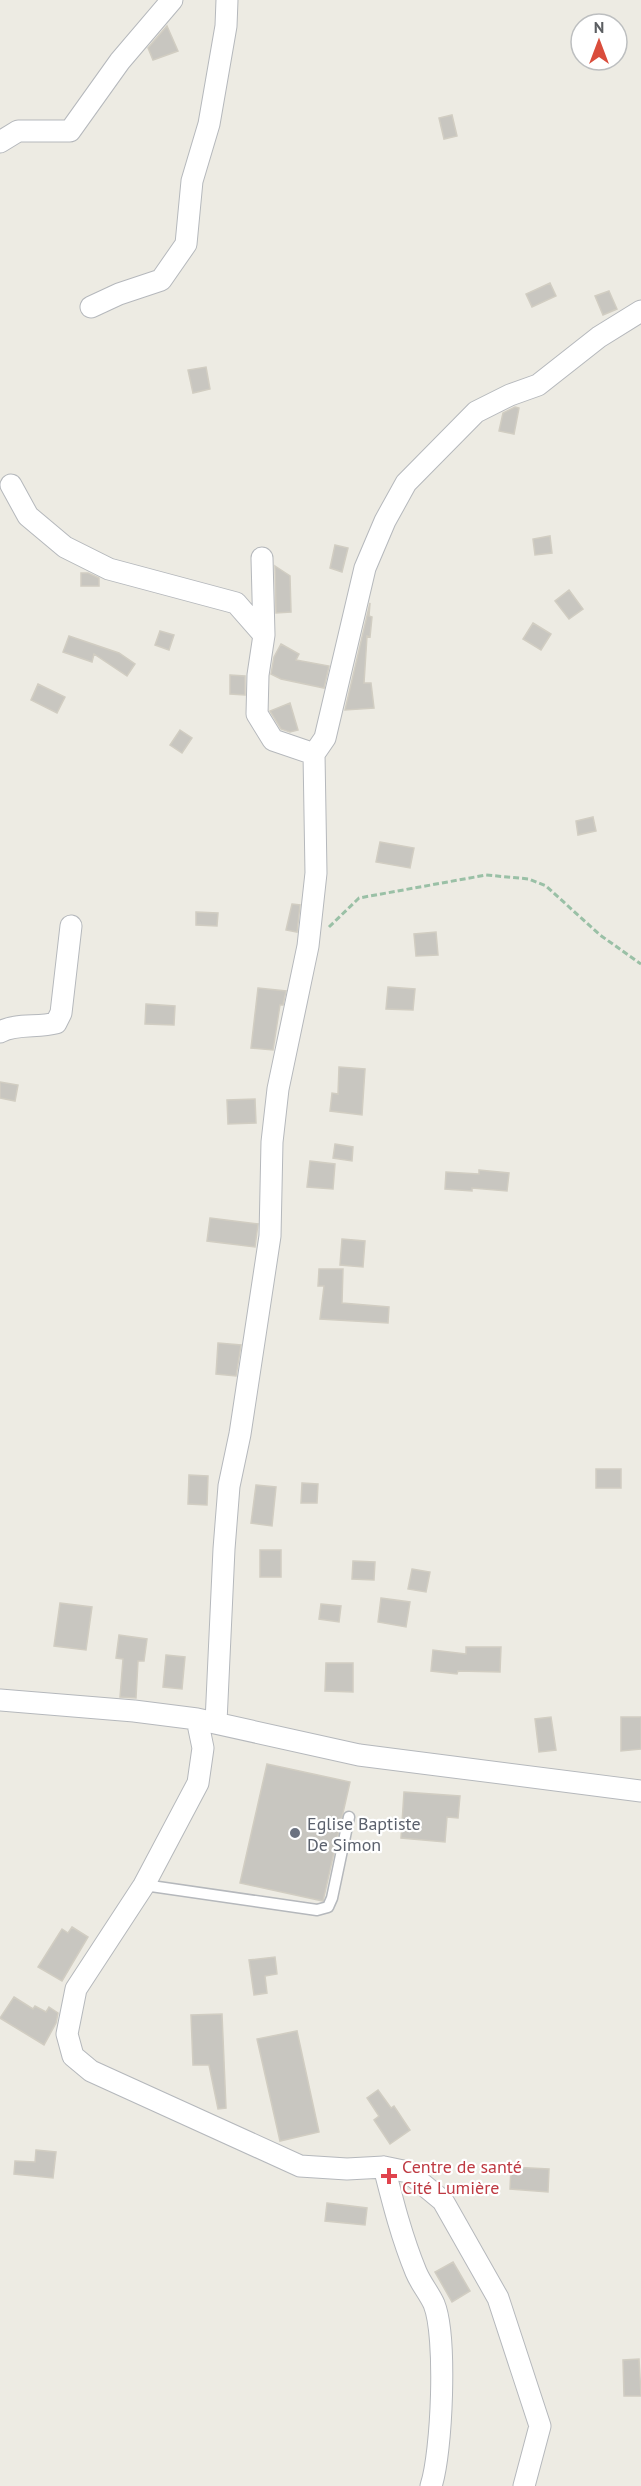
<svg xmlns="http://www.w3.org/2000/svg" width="641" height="2486" viewBox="0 0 641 2486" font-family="'PT Sans',sans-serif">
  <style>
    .building { fill: #c8c6c0; stroke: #d1cdc2; stroke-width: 1.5 }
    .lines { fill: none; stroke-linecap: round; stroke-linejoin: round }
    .service-casing { stroke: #b5b8bc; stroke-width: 13 }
    .minor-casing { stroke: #b5b8bc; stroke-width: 23 }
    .path { stroke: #9ac0a6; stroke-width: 3; stroke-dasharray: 6 3; stroke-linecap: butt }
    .service { stroke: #fff; stroke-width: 10 }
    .minor { stroke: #fff; stroke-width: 21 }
    .worship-dot { fill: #6b7280; stroke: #fff; stroke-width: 2 }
    .health-dot { fill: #e0444e; stroke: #fff; stroke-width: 2 }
    .labels { text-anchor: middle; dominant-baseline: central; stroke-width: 4.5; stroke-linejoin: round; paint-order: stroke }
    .worship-label { font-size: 18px; fill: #5b616d; stroke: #fff; text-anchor: start }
    .health-label { font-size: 18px; fill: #be3a42; stroke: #fff; text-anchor: start }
  </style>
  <rect width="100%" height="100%" fill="#edebe3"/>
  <path class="building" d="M167,26L178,51L153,60L148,48Z
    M452,115L457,136L444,139L439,118Z
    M550,283L556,296L532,307L526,294Z
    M609,291L617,309L603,315L595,296Z
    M206,367L210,389L193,393L188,370Z
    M515,407L519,408L514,434L499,431L503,413Z
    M550,536L552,553L535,555L533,539Z
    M335,545L348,548L342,572L330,568Z
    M275,566L290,576L291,612L276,613Z
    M81,573H88L99,578V586H81Z
    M569,590L583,609L569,619L555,601Z
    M370,603L369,616L372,617L370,637L367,636L364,683H371L374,708L345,710Z
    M533,623L551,634L541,650L523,639Z
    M160,631L174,635L169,650L155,645Z
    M69,636L119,653L135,664L127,676L94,654L92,662L63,652Z
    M281,644L299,654L296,660L329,666L324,688L281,679L271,674L274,657Z
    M230,675L245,676V695L230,694Z
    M38,684L65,697L57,713L31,700Z
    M290,703L298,730L290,732L281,729L270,711Z
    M180,730L192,738L182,753L170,745Z
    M593,817L596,831L578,835L576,821Z
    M380,842L414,848L410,868L376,862Z
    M292,904L300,905L297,932L286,930Z
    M196,912L218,913L217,926L196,925Z
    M436,932L438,955L416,956L414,934Z
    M388,987L415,989L413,1010L386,1009Z
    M258,988L286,991L283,1005H280L273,1050L251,1048Z
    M146,1004L175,1006L174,1025L145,1024Z
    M339,1067L365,1069L362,1115L330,1111L332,1093L338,1094Z
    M0,1082L18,1085L15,1101L0,1098Z
    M255,1099L256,1123L228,1124L227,1100Z
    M335,1144L353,1147L352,1161L333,1158Z
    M310,1161L335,1164L333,1189L307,1187Z
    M479,1170L509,1173L507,1191L472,1188V1191L445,1189L446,1172L479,1174Z
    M210,1218L258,1224L255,1247L207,1241Z
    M342,1239L365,1241L363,1267L340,1265Z
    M319,1269H343L342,1303L389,1307L388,1323L320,1319L324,1286H318Z
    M218,1343L241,1345L236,1376L216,1374Z
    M596,1469H621V1488H596Z
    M189,1475L208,1476L207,1505L188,1504Z
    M302,1483L318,1484L317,1503H301Z
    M256,1485L276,1487L272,1526L251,1523Z
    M260,1550H281V1577H260Z
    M353,1561L375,1562L374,1580L352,1579Z
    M412,1569L430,1572L426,1592L408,1589Z
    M381,1598L410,1602L406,1627L378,1622Z
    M60,1603L92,1607L86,1650L54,1646Z
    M321,1604L341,1606L339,1622L319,1619Z
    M119,1635L147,1639L144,1661H138L136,1698L120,1697L123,1659L116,1658Z
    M466,1647H501L500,1672L458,1671L457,1674L431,1671L433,1650L466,1654Z
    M166,1655L185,1657L182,1689L163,1687Z
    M326,1663H353V1692L325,1691Z
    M551,1717L556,1750L539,1752L535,1719Z
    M621,1717H641V1749L621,1751Z
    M267,1764L350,1782L323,1901L240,1883Z
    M404,1792L460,1796L458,1818L447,1817L445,1842L401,1838Z
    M72,1927L88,1937L62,1981L38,1967L62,1929L68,1933Z
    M275,1957L277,1974L265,1976L267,1993L254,1995L249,1960Z
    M14,1997L33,2009L35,2006L46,2012L49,2007L58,2013L56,2023L44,2045L0,2018Z
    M222,2014L226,2108L218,2109L209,2065H193L191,2015Z
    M297,2031L319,2132L280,2141L257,2039Z
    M378,2090L391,2108L394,2106L410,2130L390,2144L374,2120L379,2116L367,2098Z
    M36,2150L56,2152L53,2178L14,2174L15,2161L35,2162Z
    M511,2167L549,2169L548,2192L510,2189Z
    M327,2203L367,2208L365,2225L325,2221Z
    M453,2262L470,2291L452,2302L435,2272Z
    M639,2359L641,2396H624L623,2360Z"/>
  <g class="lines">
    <defs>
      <path id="service" d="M144,1885L317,1910L328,1907L332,1898L349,1817"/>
      <path id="minor" d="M0,142L18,131H70L120,61L172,0
        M91,307L119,294L161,280L186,244L192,181L209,124L226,26L227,0
        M11,485L28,516L65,547L109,569L236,603L264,635
        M314,754L325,738L365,568L385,521L406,483L476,412L510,395L538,385L599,337L641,311
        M0,1032C16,1023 38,1028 56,1023L61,1013L71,926
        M0,1700L134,1711L197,1719L359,1755L641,1791
        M197,1719L203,1748L198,1783L144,1885L76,1989L67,2034L73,2056L91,2071L300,2166L347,2169L384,2167L408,2172L443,2201L498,2298L540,2426L524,2486
        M216,1722L224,1549L229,1486L240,1434L270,1236L272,1142L278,1089L308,946L316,873L314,754L273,740L257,714L258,675L264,635L262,558
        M384,2167C393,2203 402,2238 416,2272C421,2284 429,2293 434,2304C447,2336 442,2453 431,2486"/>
    </defs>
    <use href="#service" class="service-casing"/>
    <use href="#minor" class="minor-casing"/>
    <path class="path" d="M329,927L359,898L486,875L529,879L546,886L600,935L641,964"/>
    <use href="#service" class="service"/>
    <use href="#minor" class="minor"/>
  </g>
  <circle class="worship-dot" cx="295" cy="1833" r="6"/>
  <path class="health-dot" d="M386 2167h6v6h6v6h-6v6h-6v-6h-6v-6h6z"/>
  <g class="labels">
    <g class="worship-label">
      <text x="307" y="1823">Eglise Baptiste<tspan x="307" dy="21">De Simon</tspan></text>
    </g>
    <g class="health-label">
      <text x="402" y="2166">Centre de santé<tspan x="402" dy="21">Cité Lumière</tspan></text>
    </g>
  </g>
  <g transform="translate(599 42)"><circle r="28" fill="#ffffff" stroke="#bdbfc0" stroke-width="1.5"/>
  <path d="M0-4.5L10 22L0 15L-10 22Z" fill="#da4d3c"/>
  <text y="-9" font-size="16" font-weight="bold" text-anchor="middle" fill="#5b5e62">N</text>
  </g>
</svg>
